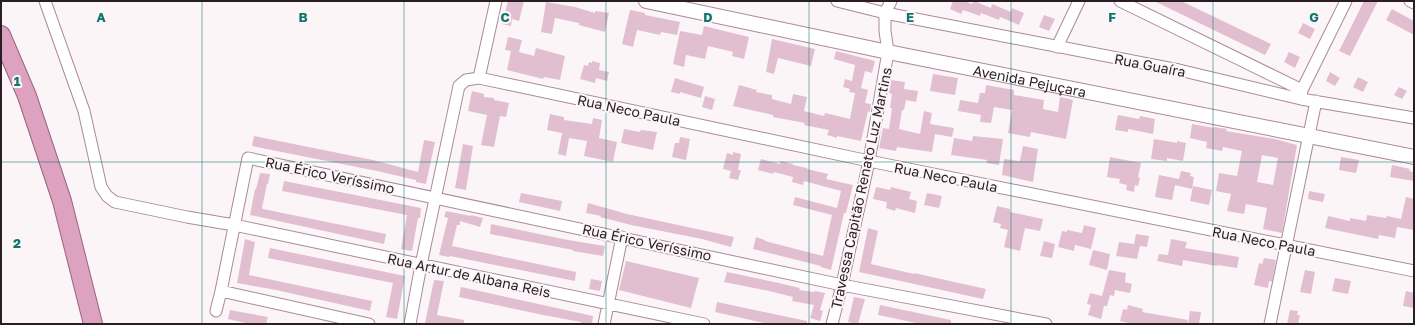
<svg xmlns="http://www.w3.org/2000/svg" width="1415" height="325" viewBox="0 0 1415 325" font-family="'Golos Text',sans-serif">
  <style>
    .building { fill: #e2bfd0; fill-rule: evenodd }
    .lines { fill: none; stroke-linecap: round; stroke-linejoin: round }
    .minor-casing { stroke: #aa8999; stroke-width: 13 }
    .tertiary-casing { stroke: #aa8999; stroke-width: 16 }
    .trunk-casing { stroke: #98647f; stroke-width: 20 }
    .minor { stroke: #fff; stroke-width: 11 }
    .tertiary { stroke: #fff; stroke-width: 14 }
    .trunk { stroke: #dca2c0; stroke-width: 18 }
    .grid { fill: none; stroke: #0f766e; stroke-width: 1; stroke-opacity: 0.55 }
    .labels { text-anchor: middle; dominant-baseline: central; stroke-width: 4; stroke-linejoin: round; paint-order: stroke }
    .street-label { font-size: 14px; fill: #2a1d23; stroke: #fcf5f8 }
    .grid-label { font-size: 13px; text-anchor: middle; font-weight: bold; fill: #0f766e; stroke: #fcf5f8; stroke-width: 4; stroke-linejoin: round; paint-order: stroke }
  </style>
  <rect width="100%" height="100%" fill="#fcf5f8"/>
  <path class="building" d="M508,1H524L519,21L512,19L511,26L502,24Z
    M953,1H964L972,4L974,1L991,8L992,4L1011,12L1012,8L1024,13L1019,25L1000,17L999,20L981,13L980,16L963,10L961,14L950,9Z
    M1154,1H1181L1271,44L1265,55Z
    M1364,1H1378L1350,56L1339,51Z
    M546,2L575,7L595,13V11L609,13L605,32L579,25V23L555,18L552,34L541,32Z
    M1392,9L1414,21V35L1386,20Z
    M630,10L645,13V15L680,22L677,35L661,32L660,35L637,30L633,47L622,44Z
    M1044,15L1055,19L1049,31L1039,27Z
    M1303,23L1315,29L1310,39L1298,33Z
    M704,26L749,37L744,59L732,56L733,52L708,46L705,59L686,55L684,67L673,64L680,31L702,35Z
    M508,37L522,40L519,52L534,56L536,48L565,56L560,80L544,77L543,79L507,70L511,51L505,50Z
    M772,39L815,49L811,66L778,58L774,74L766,72Z
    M836,51L875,61L872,73L865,71L861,88L868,90L865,103L871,104L870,112L868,111L861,141L837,136V138L827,135L829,130L804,125L805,123L773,117V115L733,106L739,85L757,90L756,92L772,95V99L791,104L793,94L807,97L804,111L824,116L825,113L850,119L855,93L849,92L850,89L843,87L845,79L852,81L855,65L834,59Z
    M1289,52L1300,57L1295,68L1284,62Z
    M592,61L600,63L599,70L609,72L607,81L596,78L595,83L580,79L584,65L588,66L589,62L592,63Z
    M1330,72L1340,78L1335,86L1326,81Z
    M933,74L958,78L955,95L930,91Z
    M1358,77L1368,82L1363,92L1353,87Z
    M675,78L704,87L701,98L680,92V94L671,92Z
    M891,80L905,82L904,89L918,91L916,102L906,100L904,110H902L899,129L920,134L924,111L932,113L930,124L954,128L952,137L935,134L932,152L897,147L896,151L879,148L883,128L889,129L892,108H890L892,94L889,93Z
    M986,85L1014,90V95L1044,100L1043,109L1058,112L1060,97L1073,100L1066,139L1031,132L1030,137L1008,133L1012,110L994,107L991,123L980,122L981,115L958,111L960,100L978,103L980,93H985Z
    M1399,87L1407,91L1402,99L1394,95Z
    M472,91L484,94V97L494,98V100L509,103L506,117L500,116L494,147L481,145L487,115L468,111Z
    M705,96L715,99L712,110L702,107Z
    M550,114L564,117V120L592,124L593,118L602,120L599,138L617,142L613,162L584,156L587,141L569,138L566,156L558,154L562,133L547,130Z
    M1118,115L1139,119L1140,116L1155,119L1153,134L1128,129V132L1115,130Z
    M1192,124L1214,128V127L1227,129L1226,131L1275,139L1297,145L1282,233L1263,229L1267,208L1246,204L1244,214L1227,211L1231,194L1216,191L1219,173L1237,176L1242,151L1223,147L1222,151L1206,148L1207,142L1190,138ZM1262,155L1278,158L1273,185L1257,182Z
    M624,129L640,132L641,130L657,132L653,150L621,143Z
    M254,136L373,160L418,172L424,140L435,142L426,184L416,182V180L377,171L252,146Z
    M973,136L1003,139L999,165L986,163L987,160L951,155L954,138L972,141Z
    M680,137L690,139L686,160L672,157L675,143H679Z
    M1154,139L1177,143V141L1186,143L1183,161L1167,158V161L1151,159Z
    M463,144L473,146L466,190L455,188Z
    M1023,146L1038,149L1033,182L1002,175L1004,159L1020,161Z
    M733,152L741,154L738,170H741L738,180L729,178L731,171L723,169L727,153L733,155Z
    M1110,157L1141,163L1138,177L1140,178L1138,186L1135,185L1134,192L1126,190L1127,185L1119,183L1120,179L1107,177Z
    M1341,157L1359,160L1356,173L1339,170Z
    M761,159L780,164L781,161L793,164V165L807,168V169L828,174L826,179L853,185L846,213H844L831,270L821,267V266L753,249L756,237L765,240V241L823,256L832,215L793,205L795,197L837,208L841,191L804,181L803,185L792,182L793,177L774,172L773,174L758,170Z
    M1392,165L1410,169L1409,171L1414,172V181L1390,177Z
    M1181,171L1191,173L1190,176L1194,177L1192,189L1175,185L1172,200L1155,197L1159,175L1179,179Z
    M260,173L270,174L268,184H267L262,208L263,209L386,234L384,244L250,215L255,189H256Z
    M284,181L421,208L420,218H418L412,251L401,249L407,215L282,191Z
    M1193,186L1212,190L1209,205L1190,201Z
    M876,187L890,190L891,187L911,192L909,199L917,201L915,213L896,208L895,211L886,208L887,202L873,199Z
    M1309,191L1325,194L1323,202L1308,199Z
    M521,193L562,201L560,211L519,202Z
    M927,193L942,196L939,208L924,205Z
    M1406,197L1414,199V230L1397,227L1395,238L1379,235L1378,239L1325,228L1328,216L1350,221V218L1366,221L1367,215L1386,218L1387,216L1401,219Z
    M588,203L627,214L734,237L731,247L702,239L631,225L600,217L601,216L586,213Z
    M997,206L1010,209V212L1043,219L1040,231L1025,228L1020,251L1004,247L1008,230L1000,228L1001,224L993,222Z
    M446,211L471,216V215L483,218L480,227L460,221V225H457L452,246L576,272L575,281L450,256L449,257L439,255L448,218L444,217Z
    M491,224L568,240L605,246L603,256L573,251V250L490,234Z
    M1084,225L1096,228L1091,249L1075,245L1074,251L1058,247L1062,231L1067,232V230L1082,233Z
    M868,228L878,231L871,264L914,274V273L986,289L983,299L859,272Z
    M1136,234L1149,236L1147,247L1140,246L1137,259L1116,256L1119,242L1134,244Z
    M245,239L255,242L249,275L372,301L370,311L276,290L237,283Z
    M1171,239L1187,242L1185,248L1239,257L1237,268L1217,265V266L1183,260L1182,266L1157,261L1159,254L1168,255Z
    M1044,241L1055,244L1052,258L1040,256Z
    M270,248L405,276L397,319L386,317L393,283L268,258Z
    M1093,250L1110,254L1107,270L1089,265Z
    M1264,258L1276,260L1272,282L1269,281L1268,288L1254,285L1259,263L1262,264Z
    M626,261L699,278L691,308L619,290Z
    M1109,270L1126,273L1125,282L1132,284L1130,293L1115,290L1114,296L1110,295L1107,306H1104L1101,319L1088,315L1091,305L1087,304L1090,293L1102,296Z
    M1305,270L1315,272L1311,294L1300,292Z
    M727,272L779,283L800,288L799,290L814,292L815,291L825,293L820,310L823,311L820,321L810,318L814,305L792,301L793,297L769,291L724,282Z
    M1335,278L1351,281L1348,294L1332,291Z
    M591,279L602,281L600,291L589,289Z
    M434,280L444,281L437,315L464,320V324L425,323Z
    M461,287L593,316L592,324H581V322L543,315L459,297Z
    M1406,291L1414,293V308L1403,306Z
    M854,297L865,299L858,324L848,322Z
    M717,302L807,321V324H769L715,312Z
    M880,305L951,320V324H921L878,315Z
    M1128,305L1143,309L1142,312L1188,320L1187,324H1133L1120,321L1123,309L1127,310Z
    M230,310L268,317L266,324H250L228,319Z
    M1290,310L1298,311L1297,315H1300L1298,324H1287Z
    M1190,311L1201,312L1199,324H1188Z"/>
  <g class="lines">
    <defs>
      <path id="minor" d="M45,1L84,111L101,187L107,196L115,202L187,217L234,225L704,324
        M837,1L885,13L1179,70L1301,99L1414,118
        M1120,1L1302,90
        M1410,1L1414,3
        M1057,47L1079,1
        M479,78L869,161L1414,271
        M1301,96L1302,90L1346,1
        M221,291L369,324
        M216,311L221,291L248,158L842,285L1046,324
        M410,324L421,265L459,86L466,80L479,78L496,1
        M604,324L622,237
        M832,324L842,285L869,161L888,52L885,31V13L891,1
        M1270,324L1316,101"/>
      <g id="tertiary">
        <path id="s1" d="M646,1L888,52L1414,157"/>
      </g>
      <path id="trunk" d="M1,35L27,96L62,201L93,324"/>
    </defs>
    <use href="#minor" class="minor-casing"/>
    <use href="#tertiary" class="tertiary-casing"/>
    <use href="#trunk" class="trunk-casing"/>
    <use href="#minor" class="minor"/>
    <use href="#tertiary" class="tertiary"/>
    <use href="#trunk" class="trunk"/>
  </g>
  <path class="grid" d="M202,1V324M404,1V324M606,1V324M809,1V324M1011,1V324M1213,1V324M1,162H1414"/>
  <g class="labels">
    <g class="street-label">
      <text transform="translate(1150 65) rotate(11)">Rua Guaíra</text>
      <text stroke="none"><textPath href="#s1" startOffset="392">Avenida Pejuçara</textPath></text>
      <text transform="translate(629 110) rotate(12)">Rua Neco Paula</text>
      <text transform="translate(330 175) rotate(12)">Rua Érico Veríssimo</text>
      <text transform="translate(946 177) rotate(11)">Rua Neco Paula</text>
      <text transform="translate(861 188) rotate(-78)">Travessa Capitão Renato Luz Martins</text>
      <text transform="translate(1264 241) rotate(11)">Rua Neco Paula</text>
      <text transform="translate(647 242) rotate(12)">Rua Érico Veríssimo</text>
      <text transform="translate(469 275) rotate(12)">Rua Artur de Albana Reis</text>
    </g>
  </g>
  <g class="grid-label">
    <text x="101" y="22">A</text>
    <text x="303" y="22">B</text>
    <text x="505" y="22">C</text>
    <text x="708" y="22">D</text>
    <text x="910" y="22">E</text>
    <text x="1112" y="22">F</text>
    <text x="1314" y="22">G</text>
    <text x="17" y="86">1</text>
    <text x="17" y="248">2</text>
  </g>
  <rect width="1415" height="325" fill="none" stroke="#2a1d23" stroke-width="4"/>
</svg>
